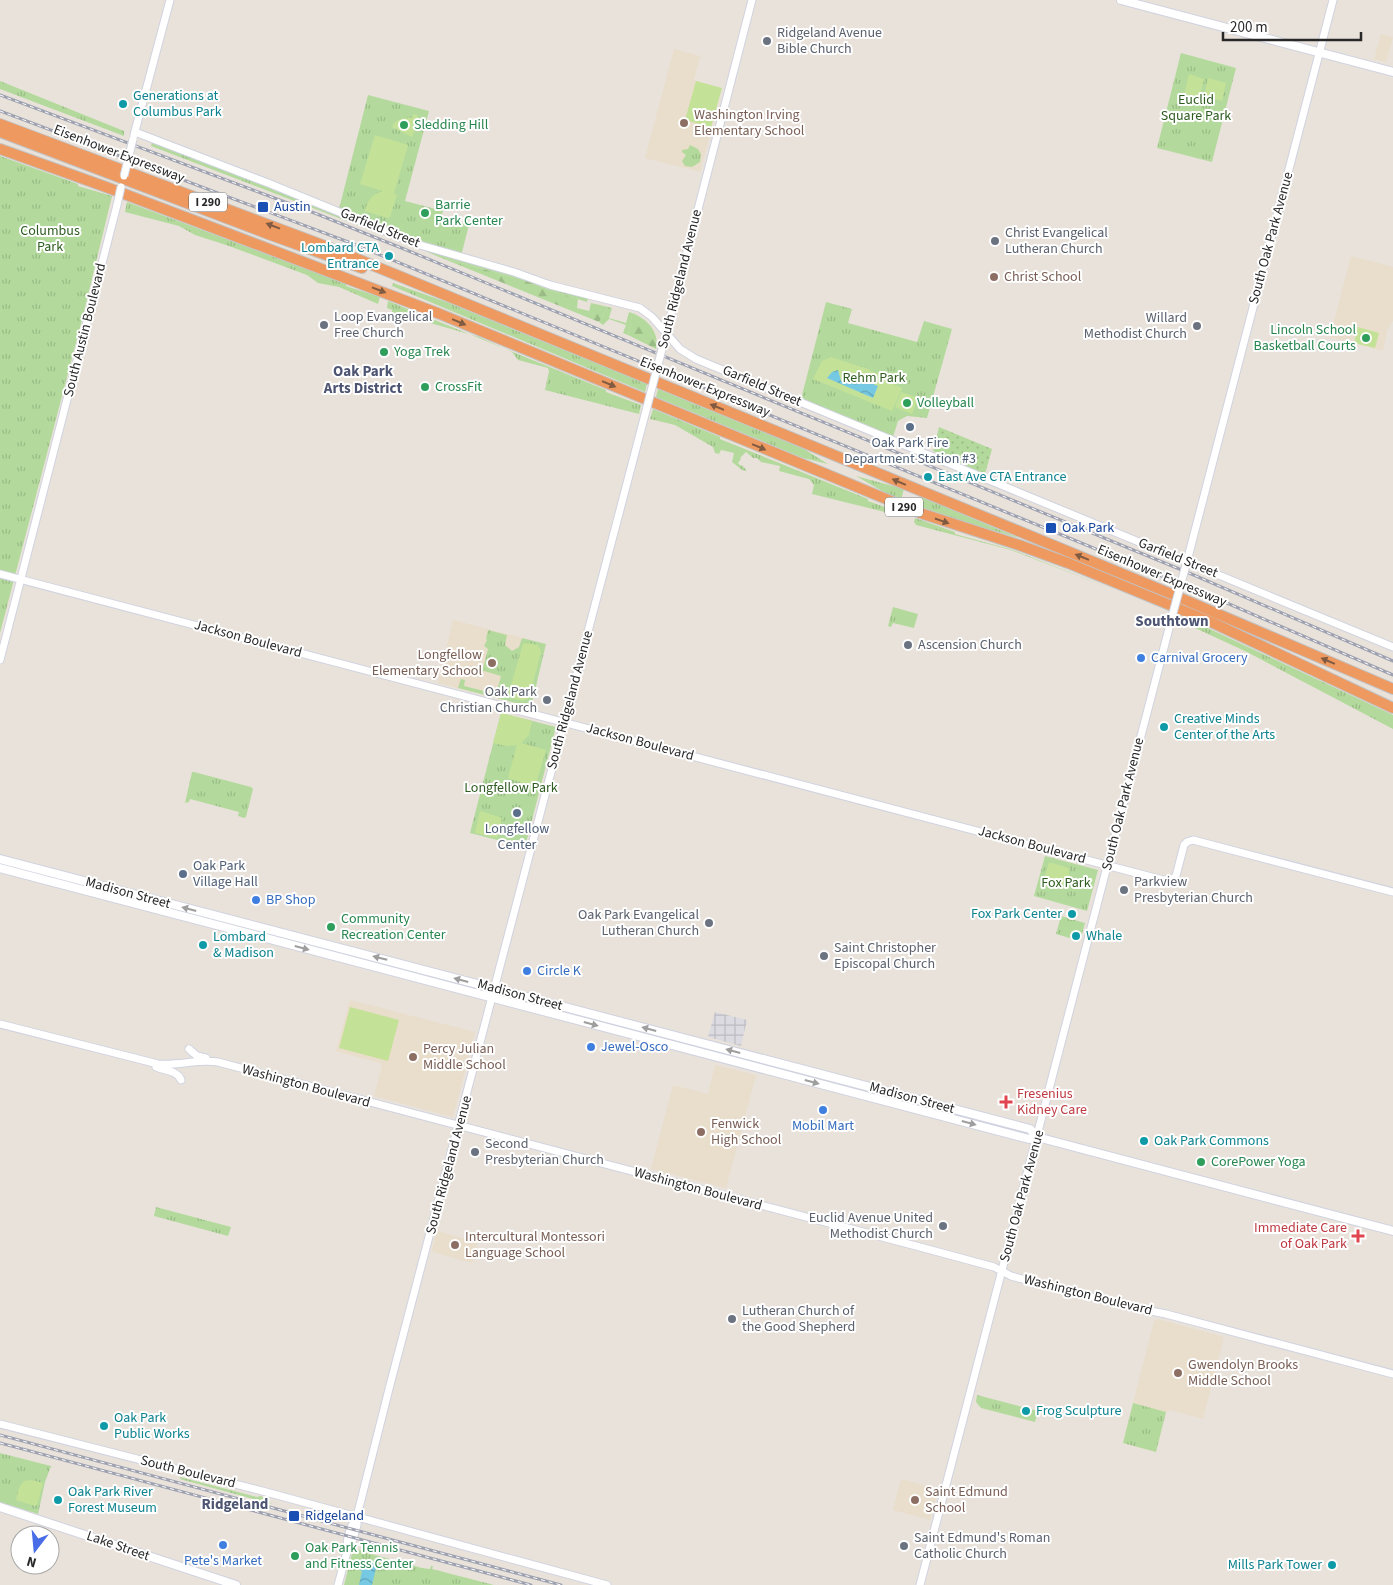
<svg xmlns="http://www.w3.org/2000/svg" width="1393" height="1585" viewBox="0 0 1393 1585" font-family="'Source Sans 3',sans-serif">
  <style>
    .industrial { fill: url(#industrial-grid) }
    .education { fill: #e9decb }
    .grass { fill: url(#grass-tufts) }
    .forest { fill: url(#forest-firs) }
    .garden { fill: url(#garden-dots) }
    .pitch { fill: #c4e198 }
    .water { fill: url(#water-waves) }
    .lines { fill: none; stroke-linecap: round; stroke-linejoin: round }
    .tertiary-casing { stroke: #d0d3df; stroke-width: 9 }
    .secondary-casing { stroke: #d0d3df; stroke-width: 10 }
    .motorway-casing { stroke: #c3c3c3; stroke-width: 12 }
    .tertiary { stroke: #fff; stroke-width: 7 }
    .secondary { stroke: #fff; stroke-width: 8 }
    .motorway { stroke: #ee9960; stroke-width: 10 }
    .rail-casing { stroke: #9ea1b0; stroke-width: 3 }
    .rail { stroke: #fff; stroke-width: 1; stroke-dasharray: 4; stroke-linecap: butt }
    .tertiary-bridge-casing { stroke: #d0d3df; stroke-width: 9; stroke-linecap: butt }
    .tertiary-bridge { stroke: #fff; stroke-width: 7 }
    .oneway { fill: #815b41 }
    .oneway2 { fill: #9e9e9e }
    .worship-dot { fill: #6b7280; stroke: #fff; stroke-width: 2 }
    .culture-dot { fill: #0f9aa8; stroke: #fff; stroke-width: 2 }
    .education-dot { fill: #8d6e63; stroke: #fff; stroke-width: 2 }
    .leisure-dot { fill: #2e9e5b; stroke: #fff; stroke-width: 2 }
    .transit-dot { fill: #1a4fb4; stroke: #fff; stroke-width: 2 }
    .service-dot { fill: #5c6f8a; stroke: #fff; stroke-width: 2 }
    .shop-dot { fill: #3f7fe0; stroke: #fff; stroke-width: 2 }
    .health-dot { fill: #e0444e; stroke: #fff; stroke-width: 2 }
    .labels { text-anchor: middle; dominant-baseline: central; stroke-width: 4; stroke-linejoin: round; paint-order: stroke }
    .shield { fill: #fff; stroke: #686868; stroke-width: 1 }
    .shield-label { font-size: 12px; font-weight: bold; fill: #282828 }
    .worship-label { font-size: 14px; fill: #5b616d; stroke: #fff; text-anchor: start }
    .culture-label { font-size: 14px; fill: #0d838f; stroke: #fff; text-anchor: start }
    .park-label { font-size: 14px; fill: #2e5c20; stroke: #fff }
    .education-label { font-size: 14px; fill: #785e54; stroke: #fff; text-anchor: start }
    .leisure-label { font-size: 14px; fill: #27864d; stroke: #fff; text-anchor: start }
    .street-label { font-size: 14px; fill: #282828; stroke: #fff }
    .transit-label { font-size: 14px; fill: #164399; stroke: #fff; text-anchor: start }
    .service-label { font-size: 14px; fill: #4e5e75; stroke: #fff }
    .shop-label { font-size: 14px; fill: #366cbe; stroke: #fff; text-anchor: start }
    .health-label { font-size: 14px; fill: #be3a42; stroke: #fff; text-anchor: start }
    .neighbourhood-label { font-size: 15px; font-weight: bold; fill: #4d5573; stroke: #fff }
  </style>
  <defs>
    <pattern id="industrial-grid" width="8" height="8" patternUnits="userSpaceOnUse" patternTransform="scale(1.25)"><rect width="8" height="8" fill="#dcdbe1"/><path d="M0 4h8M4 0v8" fill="none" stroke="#bdbcc1"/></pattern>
    <pattern id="grass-tufts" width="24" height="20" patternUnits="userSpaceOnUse" patternTransform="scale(1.25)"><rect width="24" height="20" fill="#b3da9c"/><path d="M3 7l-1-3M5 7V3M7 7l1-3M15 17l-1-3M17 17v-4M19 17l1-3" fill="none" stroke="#9abb86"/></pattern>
    <pattern id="forest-firs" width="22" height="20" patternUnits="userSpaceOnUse" patternTransform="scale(1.25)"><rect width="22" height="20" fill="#b3da9c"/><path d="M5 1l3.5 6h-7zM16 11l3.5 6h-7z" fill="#9abb86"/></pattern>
    <pattern id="garden-dots" width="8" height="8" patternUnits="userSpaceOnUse" patternTransform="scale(1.25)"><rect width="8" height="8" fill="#b3da9c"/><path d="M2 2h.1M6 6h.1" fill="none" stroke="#9abb86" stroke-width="1.8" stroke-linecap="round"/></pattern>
    <pattern id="water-waves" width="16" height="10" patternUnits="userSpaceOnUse" patternTransform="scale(1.25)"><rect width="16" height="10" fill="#76c9e2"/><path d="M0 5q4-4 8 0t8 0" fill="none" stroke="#61a3b7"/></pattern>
  </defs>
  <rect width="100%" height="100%" fill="#e9e2da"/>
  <path class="industrial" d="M715,1012L747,1020L741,1046L708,1037Z"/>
  <path class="education" d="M1381,34L1393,37L1386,62L1374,59Z
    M674,49L700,56L694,80L722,88L700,172L645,158Z
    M1351,256L1393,267V321L1387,330L1383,351L1330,337Z
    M453,620L546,644L531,707L438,683Z
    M350,1000L475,1032L453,1117L374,1096L382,1065L380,1063L336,1051Z
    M715,1065L756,1075L726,1188L651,1169L673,1085L708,1094Z
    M437,1231L478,1242L472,1263L433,1252L432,1249Z
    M1158,1319L1224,1337L1203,1419L1170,1410L1166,1412L1156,1452L1123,1443L1154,1321Z
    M901,1479L938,1489L930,1520L893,1510Z"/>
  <path class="grass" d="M1181,53L1236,68L1212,162L1157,148Z
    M0,81L124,131V136L0,89Z
    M368,95L429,111L405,201L443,211L441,218L469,225L461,256L405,236L404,232L398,231L396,232L339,209Z
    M152,142L246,177L391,238L151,146Z
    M690,145L698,149L701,154L700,162L692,167L685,166L682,161L686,155L682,152V150L688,149Z
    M0,156L78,184V186L112,196L83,316L0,633Z
    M127,202L346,284V286L380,297L378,304L339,287L318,283L307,275L229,246L195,235L179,226L125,212Z
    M409,244L438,254L513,275L537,284L588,298L587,302L541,287L528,281L439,257Z
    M393,283L449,303L647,384L645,392L392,286Z
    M388,301L606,390V392L641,405L639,414L545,390L549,371L548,368L518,360L512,352L479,337L392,312V310L387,308Z
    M826,302L852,309L848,323L917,342L924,321L952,329L927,418L907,416L898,421L893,437L801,399Z
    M608,307L612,308L609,318L626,323L629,312C644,317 656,327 657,343L632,316L628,335L623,333L626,325L609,319L603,325L599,322Z
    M658,389L804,449L828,464L803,458L656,397Z
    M653,409L720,437V439L868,499V501L899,512L903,515L901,516L812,494L814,485L809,479L779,471L780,466L761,462L757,458H753L746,452L740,458L741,459L738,463L741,466L742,465L747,471L742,470L732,462L734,453L721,450L719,454L715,453L713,447L675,425L650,419Z
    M856,476L904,489L901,500L889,495Z
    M920,496L931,501L1019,538L964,522L918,506Z
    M915,518L955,532V534L1013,550L1115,590L1011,550L916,525L914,522Z
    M893,607L918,614L914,628L893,623L891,627L888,626Z
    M1180,615L1393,715V729L1247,652L1180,621Z
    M488,630L507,635L505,645L512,651L519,647L522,638L546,644L531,707L458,688L461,679L465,680L464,686L496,694L501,676L484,671L482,672L488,649L484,646L487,640L486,639Z
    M501,713L556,727L525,847L470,833Z
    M192,772H194L251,787L253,789L246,817L244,818L238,816L239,812L190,799L189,802L185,803Z
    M1045,856L1098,870L1087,911L1034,896Z
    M1061,916L1085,923L1080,941L1056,934Z
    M156,1207L231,1227L228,1236L154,1216Z
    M977,1395L1038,1411L1035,1422L981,1408L976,1402Z
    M1133,1403L1166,1412L1156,1452L1123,1443Z
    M0,1453L51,1466L45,1482L38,1514L0,1502Z
    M180,1477L257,1497L261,1496L272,1504L180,1479Z
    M354,1545L356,1546V1549L364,1551V1552L422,1568L430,1569L431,1566H433L432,1569L494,1585H344Z"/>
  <path class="forest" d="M439,257L528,281L541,287L578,299L577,308L589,311L591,303L608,307L599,322Z
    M632,315L657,343L656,349L628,335Z"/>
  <path class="garden" d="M939,427L992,449L985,474L933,451Z"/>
  <path class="pitch" d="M1189,74L1204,79L1198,103L1183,99Z
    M1208,78L1226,83L1222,101L1204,96Z
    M696,81L722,88L711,127L685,120Z
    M414,114L417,115L419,120L412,137L392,127C395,119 403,118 411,118Z
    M375,135L408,145L394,193L397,195L390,217L387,218L365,211C367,200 373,194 383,191L360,184Z
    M1358,327L1379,333L1375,348L1354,343Z
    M831,357L858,366L866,368L873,372L886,377L885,380L902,388L892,411L813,379L822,361Z
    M901,392L918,398L912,414L895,407Z
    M527,643L538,645L541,652L529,698L523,701L512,698L509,692L523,644Z
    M501,713L532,721L529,735L521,743L546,750L535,787L508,778L517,745L506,746L493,743Z
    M480,811L502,818L497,838L475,833Z
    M1049,863H1052L1069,868V876L1063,886L1052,888L1042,885Z
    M350,1007L399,1020L388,1061L339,1048Z
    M32,1480L43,1483L37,1505L35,1506L16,1500L19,1488L24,1481Z"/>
  <path class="water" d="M838,370L841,381H842L845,373L878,386L873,398L827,378L832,372Z
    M361,1560L377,1564L372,1585H359L362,1571L358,1569Z"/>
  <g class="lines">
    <defs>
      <path id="tertiary" d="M135,132L268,183L420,245L514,272L550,285L640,308L652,317L680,349L696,359L1393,647
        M134,135L170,0
        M662,349L752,0
        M1186,565L1333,0
        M0,574L1163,880L1172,879L1176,876L1184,845L1187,842L1193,840L1393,892
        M0,660L117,205
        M0,1024L158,1064C179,1066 197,1059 218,1062L920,1247L994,1267L1011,1276L1135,1308L1166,1314L1393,1374
        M189,1049L197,1056L206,1058
        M156,1067C165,1071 177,1070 181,1080
        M0,1424L266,1492L607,1585
        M348,1548L351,1546L357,1525V1516L390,1385L647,407
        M338,1585L348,1548C345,1539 352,1524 357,1516
        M920,1585L1173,613"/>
      <path id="secondary" d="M1121,0L1393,72
        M0,859L1030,1129L1037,1137L1393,1231
        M0,868L1029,1139L1037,1137
        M0,1507L236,1585"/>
      <path id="motorway" d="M0,124L333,249L416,283L1169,593L1393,689
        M0,132L268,234L362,268
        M0,149L106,187L440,314L920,513L1019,545L1068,563L1211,622L1393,708"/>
    </defs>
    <use href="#tertiary" class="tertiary-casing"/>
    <use href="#secondary" class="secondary-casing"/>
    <use href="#motorway" class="motorway-casing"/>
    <use href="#tertiary" class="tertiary"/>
    <use href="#secondary" class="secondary"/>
    <use href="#motorway" class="motorway"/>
    <defs>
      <path id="rail" d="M0,95L317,214L404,249L1189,573L1393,661
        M0,111L351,243L1220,600L1393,675
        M0,1435L561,1585
        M0,1443L531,1585"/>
    </defs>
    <use href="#rail" class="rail-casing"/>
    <use href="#rail" class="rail"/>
    <defs>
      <path id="tertiary-bridge" d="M124,176L133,139
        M117,205L121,187
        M647,407L662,349
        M1173,613L1186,565"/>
    </defs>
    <use href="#tertiary-bridge" class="tertiary-bridge-casing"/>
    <use href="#tertiary-bridge" class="tertiary-bridge"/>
  </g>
  <defs><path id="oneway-solid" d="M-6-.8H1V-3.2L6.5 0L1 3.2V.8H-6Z" transform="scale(1.25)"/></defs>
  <g class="oneway">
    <use href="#oneway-solid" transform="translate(273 226) rotate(-159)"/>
    <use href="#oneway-solid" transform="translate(379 290) rotate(21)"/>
    <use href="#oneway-solid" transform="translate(459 322) rotate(23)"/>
    <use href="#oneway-solid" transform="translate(609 384) rotate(23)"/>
    <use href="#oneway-solid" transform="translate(717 407) rotate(-158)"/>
    <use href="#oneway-solid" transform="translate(759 447) rotate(23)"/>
    <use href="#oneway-solid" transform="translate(899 482) rotate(-157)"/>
    <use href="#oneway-solid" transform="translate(942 521) rotate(19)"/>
    <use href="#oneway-solid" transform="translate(1082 557) rotate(-158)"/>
    <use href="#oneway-solid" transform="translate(1328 661) rotate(-157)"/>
  </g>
  <g class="oneway2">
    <use href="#oneway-solid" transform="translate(189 909) rotate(-165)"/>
    <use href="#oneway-solid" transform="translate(302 948) rotate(15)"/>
    <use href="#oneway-solid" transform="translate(380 958) rotate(-166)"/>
    <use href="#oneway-solid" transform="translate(461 980) rotate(-165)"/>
    <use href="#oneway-solid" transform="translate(591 1024) rotate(15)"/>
    <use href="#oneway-solid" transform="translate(649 1029) rotate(-165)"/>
    <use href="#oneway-solid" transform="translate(733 1051) rotate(-165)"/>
    <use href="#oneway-solid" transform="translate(812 1082) rotate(15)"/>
    <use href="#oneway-solid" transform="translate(969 1123) rotate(15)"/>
  </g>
  <g class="worship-dot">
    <circle cx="767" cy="41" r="5"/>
    <circle cx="995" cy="241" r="5"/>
    <circle cx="324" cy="325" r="5"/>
    <circle cx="1197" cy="326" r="5"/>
    <circle cx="908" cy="645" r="5"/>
    <circle cx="547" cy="700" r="5"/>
    <circle cx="1124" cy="890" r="5"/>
    <circle cx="709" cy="923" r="5"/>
    <circle cx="824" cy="956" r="5"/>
    <circle cx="475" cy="1152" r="5"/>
    <circle cx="943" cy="1226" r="5"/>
    <circle cx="732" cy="1319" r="5"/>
    <circle cx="904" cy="1546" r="5"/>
  </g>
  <g class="culture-dot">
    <circle cx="123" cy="104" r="5"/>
    <circle cx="389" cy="256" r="5"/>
    <circle cx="928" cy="477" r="5"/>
    <circle cx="1164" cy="727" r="5"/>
    <circle cx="1072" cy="914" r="5"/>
    <circle cx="1076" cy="936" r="5"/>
    <circle cx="203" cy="945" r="5"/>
    <circle cx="1144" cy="1141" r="5"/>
    <circle cx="1026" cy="1411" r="5"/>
    <circle cx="104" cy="1426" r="5"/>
    <circle cx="58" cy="1500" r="5"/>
    <circle cx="1332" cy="1565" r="5"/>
  </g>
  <g class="education-dot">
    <circle cx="684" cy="123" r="5"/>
    <circle cx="994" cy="277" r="5"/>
    <circle cx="492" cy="663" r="5"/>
    <circle cx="413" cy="1057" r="5"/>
    <circle cx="701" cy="1132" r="5"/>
    <circle cx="455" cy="1245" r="5"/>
    <circle cx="1178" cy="1373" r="5"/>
    <circle cx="915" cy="1500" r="5"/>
  </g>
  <g class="leisure-dot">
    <circle cx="404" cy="125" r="5"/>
    <circle cx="425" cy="213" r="5"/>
    <circle cx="1366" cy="338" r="5"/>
    <circle cx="384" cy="352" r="5"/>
    <circle cx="425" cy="387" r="5"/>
    <circle cx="907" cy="403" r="5"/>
    <circle cx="331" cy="927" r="5"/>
    <circle cx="1201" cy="1162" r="5"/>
    <circle cx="295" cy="1556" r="5"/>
  </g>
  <g class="transit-dot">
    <rect x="257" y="201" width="12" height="12" rx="2.5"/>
    <rect x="1045" y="522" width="12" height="12" rx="2.5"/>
    <rect x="288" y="1510" width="12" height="12" rx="2.5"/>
  </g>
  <g class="service-dot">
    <circle cx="910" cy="427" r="5"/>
    <circle cx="517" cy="813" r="5"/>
    <circle cx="183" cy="874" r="5"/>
  </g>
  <g class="shop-dot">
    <circle cx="1141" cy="658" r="5"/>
    <circle cx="256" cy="900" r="5"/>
    <circle cx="527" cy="971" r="5"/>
    <circle cx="591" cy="1047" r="5"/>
    <circle cx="823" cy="1110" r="5"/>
    <circle cx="223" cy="1545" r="5"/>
  </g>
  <g class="health-dot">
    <path d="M1003.5 1094.5h5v5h5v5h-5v5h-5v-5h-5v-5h5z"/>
    <path d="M1355.5 1228.5h5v5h5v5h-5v5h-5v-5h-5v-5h5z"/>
  </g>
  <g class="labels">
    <g class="shield">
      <rect x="189" y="192.5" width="38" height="19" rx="4"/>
      <rect x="885" y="497.5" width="38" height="19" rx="4"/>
    </g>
    <g class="shield-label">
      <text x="208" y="202">I 290</text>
      <text x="904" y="507">I 290</text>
    </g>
    <g class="worship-label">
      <text x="777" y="33">Ridgeland Avenue<tspan x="777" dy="16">Bible Church</tspan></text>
      <text x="1005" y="233">Christ Evangelical<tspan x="1005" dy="16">Lutheran Church</tspan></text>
      <text x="334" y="317">Loop Evangelical<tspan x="334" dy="16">Free Church</tspan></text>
      <text x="1187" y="318" text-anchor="end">Willard<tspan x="1187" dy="16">Methodist Church</tspan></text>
      <text x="918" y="645">Ascension Church</text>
      <text x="537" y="692" text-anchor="end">Oak Park<tspan x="537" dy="16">Christian Church</tspan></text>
      <text x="1134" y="882">Parkview<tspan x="1134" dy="16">Presbyterian Church</tspan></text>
      <text x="699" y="915" text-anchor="end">Oak Park Evangelical<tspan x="699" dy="16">Lutheran Church</tspan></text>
      <text x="834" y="948">Saint Christopher<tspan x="834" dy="16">Episcopal Church</tspan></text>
      <text x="485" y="1144">Second<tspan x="485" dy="16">Presbyterian Church</tspan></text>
      <text x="933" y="1218" text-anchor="end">Euclid Avenue United<tspan x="933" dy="16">Methodist Church</tspan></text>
      <text x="742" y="1311">Lutheran Church of<tspan x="742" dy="16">the Good Shepherd</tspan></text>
      <text x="914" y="1538">Saint Edmund's Roman<tspan x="914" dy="16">Catholic Church</tspan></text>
    </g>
    <g class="culture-label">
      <text x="133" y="96">Generations at<tspan x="133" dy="16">Columbus Park</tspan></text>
      <text x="379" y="248" text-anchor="end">Lombard CTA<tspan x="379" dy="16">Entrance</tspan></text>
      <text x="938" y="477">East Ave CTA Entrance</text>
      <text x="1174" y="719">Creative Minds<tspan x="1174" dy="16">Center of the Arts</tspan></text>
      <text x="1062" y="914" text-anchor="end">Fox Park Center</text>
      <text x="1086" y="936">Whale</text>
      <text x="213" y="937">Lombard<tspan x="213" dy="16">&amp; Madison</tspan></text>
      <text x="1154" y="1141">Oak Park Commons</text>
      <text x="1036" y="1411">Frog Sculpture</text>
      <text x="114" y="1418">Oak Park<tspan x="114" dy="16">Public Works</tspan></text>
      <text x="68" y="1492">Oak Park River<tspan x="68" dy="16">Forest Museum</tspan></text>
      <text x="1322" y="1565" text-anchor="end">Mills Park Tower</text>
    </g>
    <g class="park-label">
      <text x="1196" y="100">Euclid<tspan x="1196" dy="16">Square Park</tspan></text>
      <text x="50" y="231">Columbus<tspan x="50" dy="16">Park</tspan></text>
      <text x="874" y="378">Rehm Park</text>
      <text x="511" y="788">Longfellow Park</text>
      <text x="1066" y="883">Fox Park</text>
    </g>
    <g class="education-label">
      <text x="694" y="115">Washington Irving<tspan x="694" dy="16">Elementary School</tspan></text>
      <text x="1004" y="277">Christ School</text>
      <text x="482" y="655" text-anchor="end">Longfellow<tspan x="482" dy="16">Elementary School</tspan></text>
      <text x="423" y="1049">Percy Julian<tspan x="423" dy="16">Middle School</tspan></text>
      <text x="711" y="1124">Fenwick<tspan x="711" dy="16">High School</tspan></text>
      <text x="465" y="1237">Intercultural Montessori<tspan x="465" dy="16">Language School</tspan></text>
      <text x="1188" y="1365">Gwendolyn Brooks<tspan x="1188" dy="16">Middle School</tspan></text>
      <text x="925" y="1492">Saint Edmund<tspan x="925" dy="16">School</tspan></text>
    </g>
    <g class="leisure-label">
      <text x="414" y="125">Sledding Hill</text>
      <text x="435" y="205">Barrie<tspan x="435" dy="16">Park Center</tspan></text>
      <text x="1356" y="330" text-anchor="end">Lincoln School<tspan x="1356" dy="16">Basketball Courts</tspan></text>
      <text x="394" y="352">Yoga Trek</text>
      <text x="435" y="387">CrossFit</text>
      <text x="917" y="403">Volleyball</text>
      <text x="341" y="919">Community<tspan x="341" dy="16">Recreation Center</tspan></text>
      <text x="1211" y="1162">CorePower Yoga</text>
      <text x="305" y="1548">Oak Park Tennis<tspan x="305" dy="16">and Fitness Center</tspan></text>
    </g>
    <g class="street-label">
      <text transform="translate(119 154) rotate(21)">Eisenhower Expressway</text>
      <text transform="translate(380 228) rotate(22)">Garfield Street</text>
      <text transform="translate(1271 238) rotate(-75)">South Oak Park Avenue</text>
      <text transform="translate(680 279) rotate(-76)">South Ridgeland Avenue</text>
      <text transform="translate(85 330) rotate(-76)">South Austin Boulevard</text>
      <text transform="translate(762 386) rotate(23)">Garfield Street</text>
      <text transform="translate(705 387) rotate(22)">Eisenhower Expressway</text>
      <text transform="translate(1178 558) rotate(22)">Garfield Street</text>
      <text transform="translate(1162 576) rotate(23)">Eisenhower Expressway</text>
      <text transform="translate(248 639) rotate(15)">Jackson Boulevard</text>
      <text transform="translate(570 700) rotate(-75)">South Ridgeland Avenue</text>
      <text transform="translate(640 742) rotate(15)">Jackson Boulevard</text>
      <text transform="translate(1123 804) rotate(-76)">South Oak Park Avenue</text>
      <text transform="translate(1032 845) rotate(15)">Jackson Boulevard</text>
      <text transform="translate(128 893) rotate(15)">Madison Street</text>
      <text transform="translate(520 995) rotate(15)">Madison Street</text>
      <text transform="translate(306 1086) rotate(15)">Washington Boulevard</text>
      <text transform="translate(912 1098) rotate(15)">Madison Street</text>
      <text transform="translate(449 1165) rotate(-75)">South Ridgeland Avenue</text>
      <text transform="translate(698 1189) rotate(15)">Washington Boulevard</text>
      <text transform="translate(1022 1196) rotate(-75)">South Oak Park Avenue</text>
      <text transform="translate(1088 1295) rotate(14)">Washington Boulevard</text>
      <text transform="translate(188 1472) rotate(14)">South Boulevard</text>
      <text transform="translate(118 1546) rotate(19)">Lake Street</text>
    </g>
    <g class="transit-label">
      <text x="274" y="207">Austin</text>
      <text x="1062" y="528">Oak Park</text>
      <text x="305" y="1516">Ridgeland</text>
    </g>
    <g class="service-label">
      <text x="910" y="443">Oak Park Fire<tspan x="910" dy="16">Department Station #3</tspan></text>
      <text x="517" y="829">Longfellow<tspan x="517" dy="16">Center</tspan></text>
      <text x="193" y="866" text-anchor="start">Oak Park<tspan x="193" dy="16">Village Hall</tspan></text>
    </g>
    <g class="shop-label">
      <text x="1151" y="658">Carnival Grocery</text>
      <text x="266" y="900">BP Shop</text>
      <text x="537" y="971">Circle K</text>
      <text x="601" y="1047">Jewel-Osco</text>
      <text x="823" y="1126" text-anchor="middle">Mobil Mart</text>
      <text x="223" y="1561" text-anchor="middle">Pete's Market</text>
    </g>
    <g class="health-label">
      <text x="1017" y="1094">Fresenius<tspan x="1017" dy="16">Kidney Care</tspan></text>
      <text x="1347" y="1228" text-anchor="end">Immediate Care<tspan x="1347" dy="16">of Oak Park</tspan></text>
    </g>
    <g class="neighbourhood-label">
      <text x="363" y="371">Oak Park<tspan x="363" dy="17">Arts District</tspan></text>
      <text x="1172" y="621">Southtown</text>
      <text x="235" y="1504">Ridgeland</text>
    </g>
  </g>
  <g transform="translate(35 1550) rotate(196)"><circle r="24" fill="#ffffff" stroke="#a9a9a9"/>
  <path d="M0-4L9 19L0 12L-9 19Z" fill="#496ce7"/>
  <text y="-8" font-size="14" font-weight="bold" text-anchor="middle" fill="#282828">N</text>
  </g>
  <path d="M1223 32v8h138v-8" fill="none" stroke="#282828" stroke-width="2.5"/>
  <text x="1230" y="32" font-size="15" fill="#282828" stroke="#ffffff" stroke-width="4" paint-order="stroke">200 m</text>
</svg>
